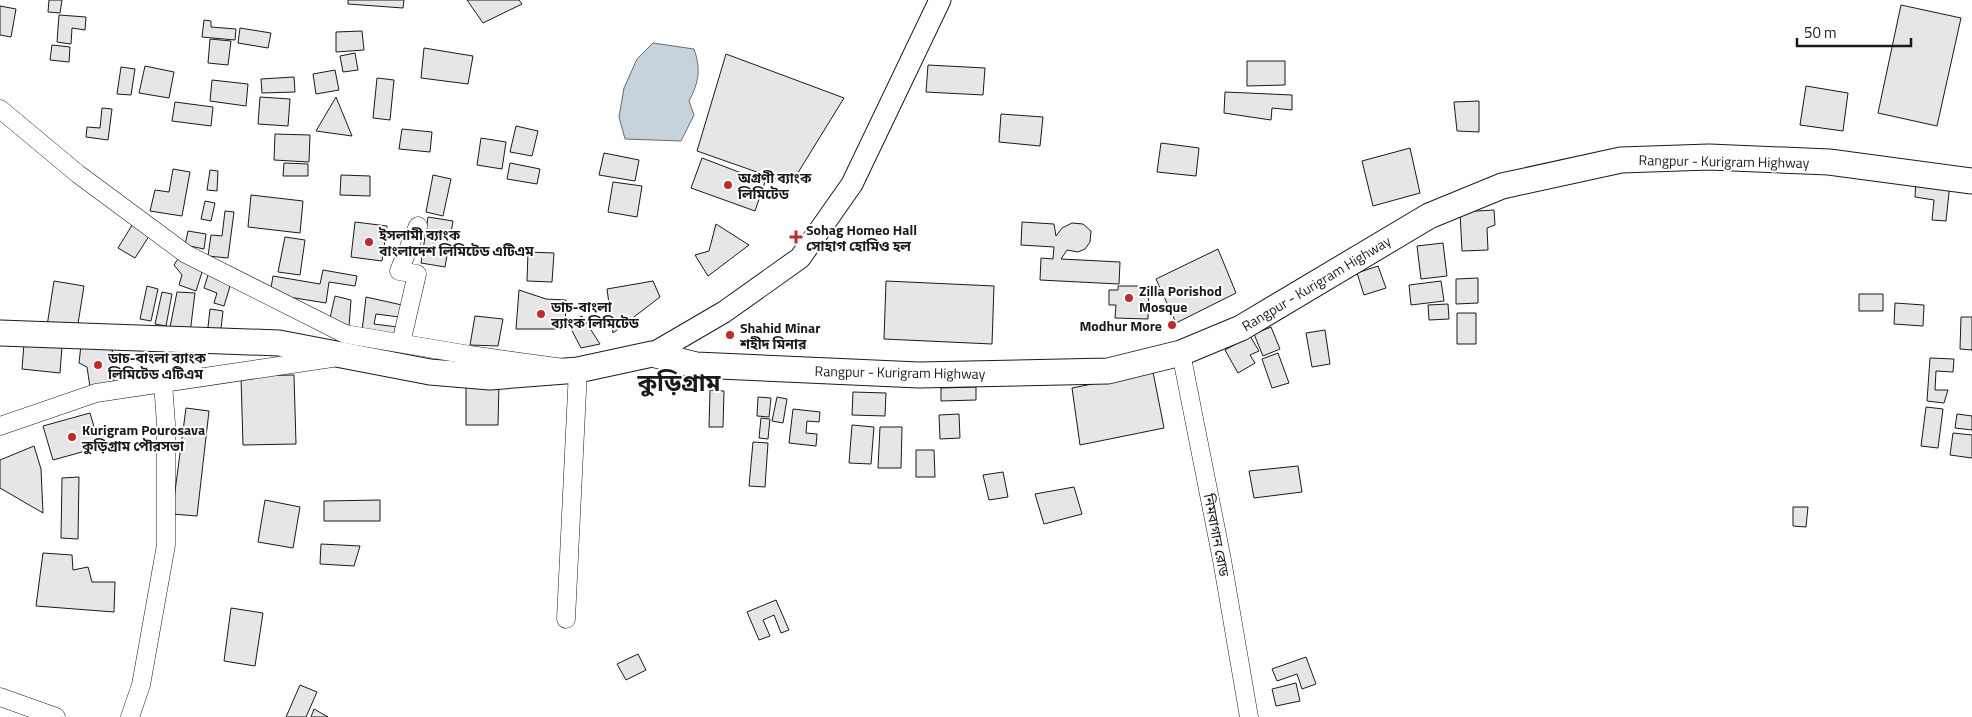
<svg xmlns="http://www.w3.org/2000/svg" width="1972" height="717" viewBox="0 0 1972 717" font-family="'Titillium Web','Noto Sans Bengali',sans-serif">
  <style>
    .water { fill: #c6d2dc; stroke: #6a6a6a }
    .building { fill: #e6e6e6; stroke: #1a1a1a }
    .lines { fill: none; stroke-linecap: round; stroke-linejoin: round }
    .minor-casing { stroke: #1a1a1a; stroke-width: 19 }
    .major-casing { stroke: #1a1a1a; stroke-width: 23 }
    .highway-casing { stroke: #1a1a1a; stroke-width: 27 }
    .minor { stroke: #fff; stroke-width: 18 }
    .major { stroke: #fff; stroke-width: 21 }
    .highway { stroke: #fff; stroke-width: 25 }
    .poi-dot { fill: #c62828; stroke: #fff; stroke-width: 2 }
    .labels { text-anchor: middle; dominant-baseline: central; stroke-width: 4; stroke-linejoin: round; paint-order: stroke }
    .street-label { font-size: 14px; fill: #1a1a1a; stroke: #fff }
    .poi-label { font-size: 14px; font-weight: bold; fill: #1a1a1a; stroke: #fff; text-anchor: start }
    .town-label { font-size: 24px; font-weight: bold; fill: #1a1a1a; stroke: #fff }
  </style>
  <rect width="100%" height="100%" fill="#fff"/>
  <path class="water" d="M653,43L694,49C701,69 699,82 689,101L694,115L681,141L625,139L619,117L624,88L637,59Z"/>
  <path class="building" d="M49,0H62L60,13L48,12Z
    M348,0H404L403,8L348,4Z
    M467,0H519L522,4L483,23Z
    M1901,5L1961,18L1937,126L1878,113Z
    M0,6L16,9L11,37L0,35Z
    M59,15L86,17L85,30L72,28L71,44L57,42Z
    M204,20L211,21V27L236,29L235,40L202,37Z
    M240,28L271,33L268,48L238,43Z
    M362,31L364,50L336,52V32Z
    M210,39L231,41L228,65L208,63Z
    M52,45L70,47L69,62L50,60Z
    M424,48L473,56L468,84L421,78Z
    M355,53L358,70L343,72L340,56Z
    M726,54L844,98L791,184L697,151Z
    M1247,61H1285V85L1247,86Z
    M928,65L985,68L983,95L926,92Z
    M145,66L174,72L169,98L139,93Z
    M121,67L135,69L131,95L117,94Z
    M335,70L339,90L316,94L313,74Z
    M294,77L295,92L262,93L261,79Z
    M377,78L394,80L390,120L373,118Z
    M212,80L248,84L246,106L210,101Z
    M1806,86L1848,93L1843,131L1800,125Z
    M1225,92L1292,95V110L1272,108L1271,120L1224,113Z
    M260,97L290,99L288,126L258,124Z
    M336,97L352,136L316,131Z
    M1479,101V132L1457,131L1454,102Z
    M175,102L213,107L211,126L172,121Z
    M102,108L112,109L108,140L86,137L87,127L100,128Z
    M1001,114L1043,117L1040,146L999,142Z
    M516,126L538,131L532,156L510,152Z
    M402,129L432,132L430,152L399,149Z
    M275,134L310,135L309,162L274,160Z
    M481,138L506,142L502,169L477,165Z
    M1161,143L1199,148L1196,176L1157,172Z
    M1410,148L1420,193L1373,206L1362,161Z
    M604,153L639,160L635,181L599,175Z
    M702,158L765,182L755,211L691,188Z
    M284,163L308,164V176H283Z
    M510,163L540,169L537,184L507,179Z
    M173,169L190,172L182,216L150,211L155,190L169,192Z
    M210,170L218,171L217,191L207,190Z
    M341,175L370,176V196L340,195Z
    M433,175L451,179L443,216L426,212Z
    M1916,179L1950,183L1946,221L1932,220L1934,200L1915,197Z
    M613,182L642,186L637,217L608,212Z
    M251,195L303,201L300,233L248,227Z
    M205,201L215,203L211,221L201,219Z
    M1494,210L1495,225L1487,228L1488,250L1462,251L1460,212Z
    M225,211L234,212L228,258L208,256L211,235L222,236Z
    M428,217L453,221L445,267L421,263Z
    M134,222L151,233L135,258L118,248Z
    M355,222L387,226L382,261L351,257Z
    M1022,222L1054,224L1056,236L1062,228L1072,223L1083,224L1091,231L1090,242L1085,249L1078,252L1067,250L1061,259L1120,262L1119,284L1040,280L1041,258L1053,259L1054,247L1021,245Z
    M716,224L749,245L708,276L695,255L709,251Z
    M188,231L206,234L204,249L185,245Z
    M285,237L305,240L300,275L278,272Z
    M1443,243L1447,276L1421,279L1417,246Z
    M1218,249L1236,293L1176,323L1156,279Z
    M528,252L554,253L552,282L527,281Z
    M179,257L202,272L196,291L179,285L182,275L174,265Z
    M1378,266L1386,288L1364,295L1357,273Z
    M323,270L357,276L355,286L329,282L326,303L270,294L273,276L320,284Z
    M208,275L231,283L224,306L214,303L217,293L204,288Z
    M1478,278V303L1456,304V279Z
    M54,281L84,286L77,330L47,326Z
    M653,281L660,297L613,333L607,289Z
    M886,281L994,286L992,344L884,339Z
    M1441,281L1444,301L1411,305L1409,285Z
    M147,286L158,289L151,321L140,319Z
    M1118,286H1149L1148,319L1115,318L1116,305H1109V290H1118Z
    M519,290L546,299L566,300L565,329H516Z
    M162,292L172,294L166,326L155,324Z
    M177,292L195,293L190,333L169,332Z
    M1859,294H1883V311H1859Z
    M335,296L351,300L349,326L330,318Z
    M366,297L402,305L399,317L376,314L374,324L398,327L397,338L362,331Z
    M1895,303L1924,305L1923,326L1894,324Z
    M1448,304L1449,319L1429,320L1428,305Z
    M210,309L223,311L220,338L207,336Z
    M1457,313H1476V344H1457Z
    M475,316L503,319L498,346L470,345Z
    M582,316L600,344L581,348L568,323Z
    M1961,317H1972V350L1960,349Z
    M1271,327L1280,349L1263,356L1254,334Z
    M1325,330L1330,364L1312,367L1306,333Z
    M1250,336L1259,351L1250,355L1255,363L1238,373L1225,350Z
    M24,343L62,346L60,373L22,369Z
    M81,345L112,346L114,381L90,387L87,367L79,363Z
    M1278,353L1289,383L1272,388L1262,359Z
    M1930,358L1954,359L1953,372L1936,371L1935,390H1948L1944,403L1927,401Z
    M1153,372L1164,428L1080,445L1072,388Z
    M294,375L296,444L243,445L241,376Z
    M466,382H499L498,425H466Z
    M976,387V400L941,401V388Z
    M710,390L724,391L723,427H709Z
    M853,392L886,393L885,416L852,415Z
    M758,397L771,398L769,417L757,416Z
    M777,397L787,399L783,423L772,421Z
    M1926,407L1943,409L1938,448L1921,446Z
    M186,408L209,411L197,516L172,514Z
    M793,409L820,412L819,422L807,421L806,433L817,434L816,446L789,443Z
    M90,413L100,447L53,460L43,426Z
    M959,414L960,438L940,439L939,415Z
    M1957,414L1972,416V430L1955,428Z
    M761,418L770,419L768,439L759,438Z
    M852,425L874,427L871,464L849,463Z
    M880,427H902L901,468H878Z
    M1953,433L1972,435V458L1950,455Z
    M753,442L768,443L765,487L749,486Z
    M34,446L41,469L43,513L0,488V460Z
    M916,450H934L935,477H916Z
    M1298,466L1302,492L1254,498L1249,471Z
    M1003,472L1008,497L989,500L983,475Z
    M79,477L78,539L61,538L62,478Z
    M1074,487L1082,514L1044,524L1035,494Z
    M265,500L300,507L293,548L258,542Z
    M380,500V521H324V501Z
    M1793,507H1808L1806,527L1793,526Z
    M321,544L360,546L354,566L320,564Z
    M43,553L72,555L73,570L88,567L92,582H115L114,612L36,606Z
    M776,600L789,630L781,633L774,615L763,620L770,636L759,640L747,612Z
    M231,608L263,613L255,666L224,661Z
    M638,654L646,670L626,680L617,664Z
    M1306,657L1316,684L1302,689L1297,674L1277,681L1272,669Z
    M1296,683L1300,701L1276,706L1272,689Z
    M300,685L317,692L306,717H286Z
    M314,709L328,717H311Z"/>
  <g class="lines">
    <defs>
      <path id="minor" d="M0,109L78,174L186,254L345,334L470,355L578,370L566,619
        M401,343L417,274L399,271L418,226
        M1181,353L1222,560L1249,717
        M0,426L96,393L332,358
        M0,697L56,717
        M130,717L141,685L166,545V424L163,383"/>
      <path id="major" d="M652,354L724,312L800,258L852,184L940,0"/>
      <path id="highway" d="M0,333L279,343L430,372L490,377L578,370L652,354L696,365L919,375L1108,371L1181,353L1241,328L1429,216L1502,186L1621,160L1709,157L1829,162L1972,181"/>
    </defs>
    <use href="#minor" class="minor-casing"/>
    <use href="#major" class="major-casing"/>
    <use href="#highway" class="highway-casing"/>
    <use href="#minor" class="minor"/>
    <use href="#major" class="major"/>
    <use href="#highway" class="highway"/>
  </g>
  <g class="poi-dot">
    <circle cx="728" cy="185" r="5"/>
    <path d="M793.5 229.5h5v5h5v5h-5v5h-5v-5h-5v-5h5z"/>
    <circle cx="369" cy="242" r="5"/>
    <circle cx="1129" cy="298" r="5"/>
    <circle cx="541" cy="314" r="5"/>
    <circle cx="1172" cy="325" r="5"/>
    <circle cx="730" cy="335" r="5"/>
    <circle cx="98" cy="365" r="5"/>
    <circle cx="72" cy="437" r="5"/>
  </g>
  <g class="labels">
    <g class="street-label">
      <text transform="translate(1724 161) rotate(1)">Rangpur - Kurigram Highway</text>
      <text transform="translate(1316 283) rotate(-31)">Rangpur - Kurigram Highway</text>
      <text transform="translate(900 372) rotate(1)">Rangpur - Kurigram Highway</text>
      <text transform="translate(1217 535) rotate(79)">নিমবাগান রোড</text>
    </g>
    <g class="poi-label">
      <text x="738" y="177">অগ্রণী ব্যাংক<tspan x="738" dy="16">লিমিটেড</tspan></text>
      <text x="806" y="229">Sohag Homeo Hall<tspan x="806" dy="16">সোহাগ হোমিও হল</tspan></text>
      <text x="379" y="234">ইসলামী ব্যাংক<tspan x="379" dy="16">বাংলাদেশ লিমিটেড এটিএম</tspan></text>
      <text x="1139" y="290">Zilla Porishod<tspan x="1139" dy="16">Mosque</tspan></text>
      <text x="551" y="306">ডাচ-বাংলা<tspan x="551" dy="16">ব্যাংক লিমিটেড</tspan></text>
      <text x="1162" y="325" text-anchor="end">Modhur More</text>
      <text x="740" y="327">Shahid Minar<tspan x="740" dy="16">শহীদ মিনার</tspan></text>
      <text x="108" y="357">ডাচ-বাংলা ব্যাংক<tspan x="108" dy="16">লিমিটেড এটিএম</tspan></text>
      <text x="82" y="429">Kurigram Pourosava<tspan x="82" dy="16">কুড়িগ্রাম পৌরসভা</tspan></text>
    </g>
    <g class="town-label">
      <text x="679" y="382">কুড়িগ্রাম</text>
    </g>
  </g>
  <path d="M1797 38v8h114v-8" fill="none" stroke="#1a1a1a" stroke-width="2.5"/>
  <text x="1804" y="38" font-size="15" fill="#1a1a1a" stroke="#ffffff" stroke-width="4" paint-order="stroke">50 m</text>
</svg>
